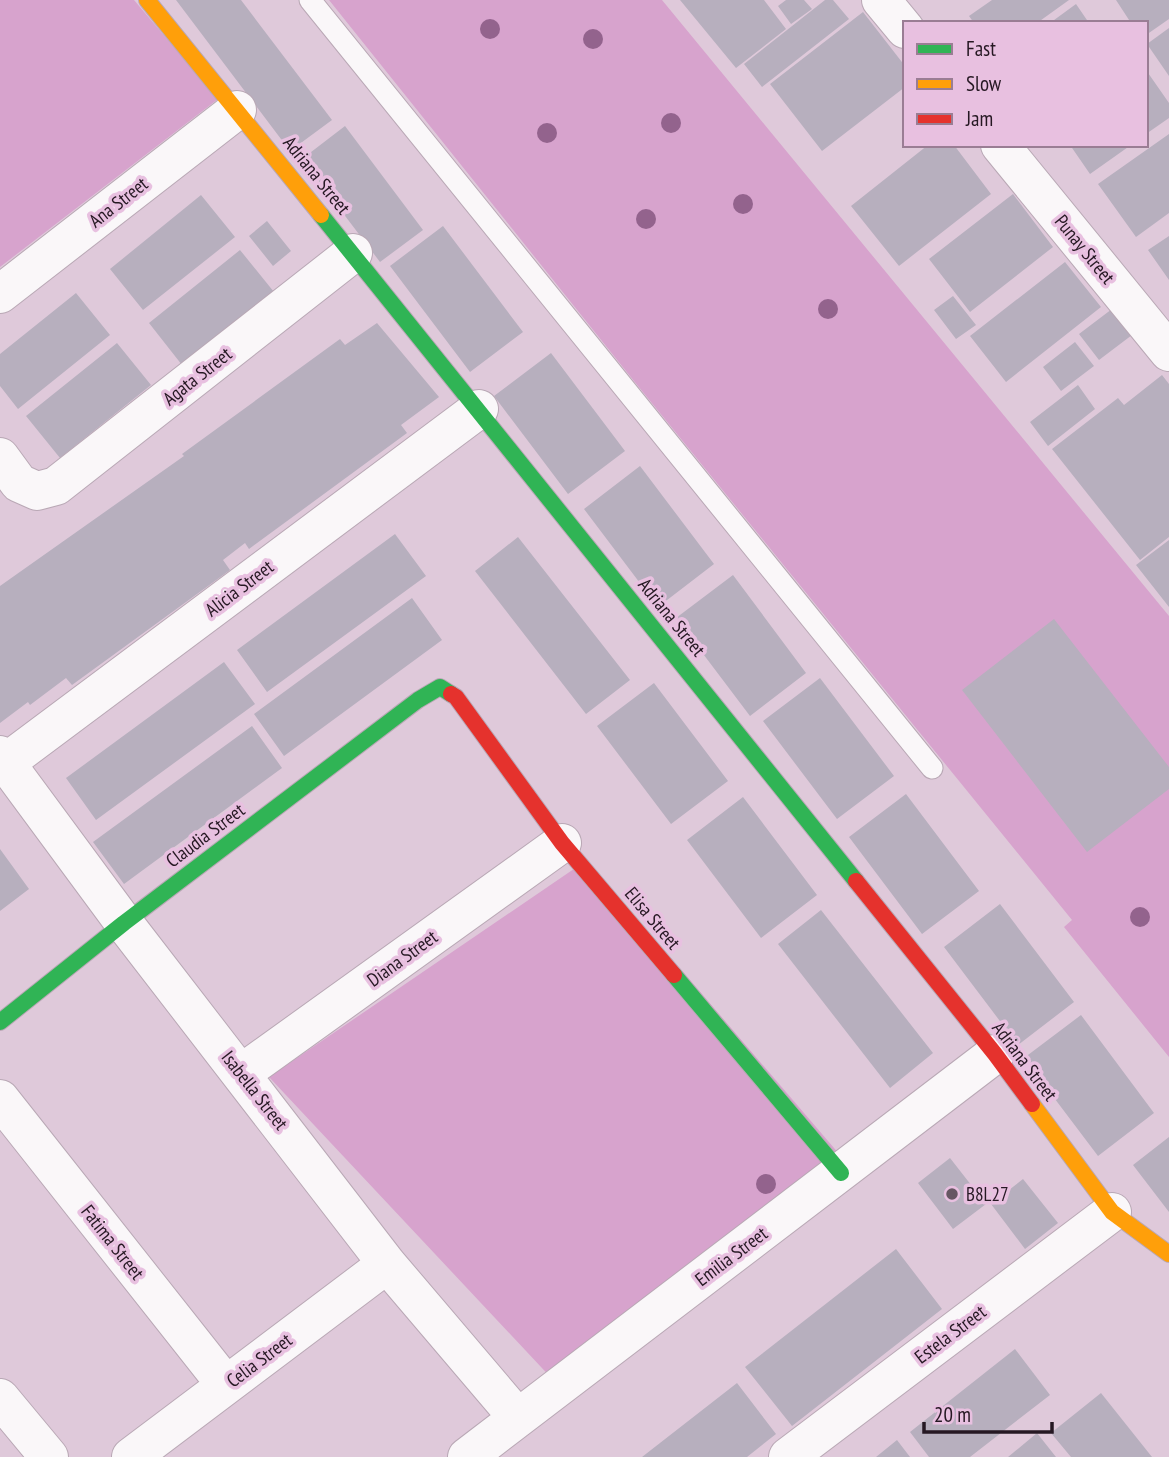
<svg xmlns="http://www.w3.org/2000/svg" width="1169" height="1457" viewBox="0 0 1169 1457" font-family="'PT Sans Narrow',sans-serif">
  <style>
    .green { fill: #d7a3cd }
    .building { fill: #b7afbe }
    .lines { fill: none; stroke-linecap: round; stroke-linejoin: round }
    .lane-casing { stroke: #b9a8b5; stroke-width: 23 }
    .street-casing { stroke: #b9a8b5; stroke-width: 40 }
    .fast-casing { stroke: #b9a8b5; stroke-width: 18 }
    .slow-casing { stroke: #b9a8b5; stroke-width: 18 }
    .jam-casing { stroke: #b9a8b5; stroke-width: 18 }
    .lane { stroke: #faf7f9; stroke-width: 21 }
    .street { stroke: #faf7f9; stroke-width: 38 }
    .fast { stroke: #30b455; stroke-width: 16 }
    .slow { stroke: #ff9f0a; stroke-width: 16 }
    .jam { stroke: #e5322d; stroke-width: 16 }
    .tree { fill: #93638d }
    .poi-dot { fill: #675663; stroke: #e8c0e0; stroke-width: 2.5 }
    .labels { text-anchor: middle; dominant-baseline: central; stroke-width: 7; stroke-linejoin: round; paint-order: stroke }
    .street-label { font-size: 19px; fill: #261823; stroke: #e8c0e0 }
    .poi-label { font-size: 19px; fill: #261823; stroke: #e8c0e0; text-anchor: start }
  </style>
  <rect width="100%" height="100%" fill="#dfc9da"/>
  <path class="green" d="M0,0H134L218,99L0,267Z
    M329,0H662L1169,616V1057L1064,927L1072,920L638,386Z
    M587,860L852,1169L556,1383L269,1077Z"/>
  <path class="building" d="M176,0H241L332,120L290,151Z
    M680,0H764L786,29L736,68Z
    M786,0H804L812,9L791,24L778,6Z
    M825,0H833L849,19L762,87L744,64Z
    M992,0H1069L1037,23H974L969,16Z
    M1116,0H1169V19L1146,35V23H1131Z
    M1076,4L1089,23H1050Z
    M863,12L905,66V87L822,151L770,84Z
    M1169,28V76L1147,44Z
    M1146,70L1169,103V118L1146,134Z
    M345,126L423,230L380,262L302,159Z
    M1169,134V213L1136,237L1098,184Z
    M928,145H954L991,194L899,266L851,206Z
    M1070,145H1131L1090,174Z
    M1013,194L1053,247L970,312L929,259Z
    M201,195L235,237L143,310L110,269Z
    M267,221L291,251L273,266L249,236Z
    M443,226L523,332L470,372L390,266Z
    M1169,236V280L1148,250Z
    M240,250L274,292L182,365L149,323Z
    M1065,262L1101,307L1006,382L970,336Z
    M76,293L110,335L18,409L0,386V354Z
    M953,296L976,325L956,339L934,310Z
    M1112,309L1132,335L1099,360L1079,334Z
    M377,323L439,397L401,425L407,433L249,549L245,543L223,560L230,570L72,685L66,678L30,705L28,702L0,723V586L184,456L182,454L340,339L345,345Z
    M1075,342L1094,366L1061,391L1043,367Z
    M117,343L151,385L60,458L26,416Z
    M551,353L625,451L568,494L494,396Z
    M1162,375L1169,384V537L1140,560L1052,449L1118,398L1124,405Z
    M1078,385L1095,409L1048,446L1030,422Z
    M640,466L714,564L658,607L584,509Z
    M395,534L426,576L267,692L237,650Z
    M518,537L630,680L586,714L475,571Z
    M1169,540V607L1136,565Z
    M733,575L806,673L750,716L676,618Z
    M412,598L442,640L284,756L254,714Z
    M1054,619L1169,767V789L1087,852L962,690Z
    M224,662L255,704L96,820L66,778Z
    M820,678L894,776L837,819L763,721Z
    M654,683L728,781L671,824L597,726Z
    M252,726L282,768L124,884L93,842Z
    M906,794L979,891L922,934L849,837Z
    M743,797L817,895L761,938L687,840Z
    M0,849L29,889L0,911Z
    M1000,904L1074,1002L1018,1045L944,947Z
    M821,910L933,1053L890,1088L778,944Z
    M1081,1015L1154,1113L1098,1156L1024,1058Z
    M1169,1137V1212L1133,1165Z
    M950,1158L986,1204L953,1229L918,1183Z
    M1023,1179L1058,1223L1025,1249L991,1204Z
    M896,1249L942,1309L792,1426L745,1367Z
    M1015,1349L1050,1395L970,1457H929L910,1432Z
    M737,1383L776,1434L747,1457H642Z
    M1101,1393L1152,1457H1071L1051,1433Z
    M1037,1433L1056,1457H1008Z
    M897,1440L910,1457H876Z"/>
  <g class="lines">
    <defs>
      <path id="lane" d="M310,0L932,768"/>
      <path id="street" d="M881,0L905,29
        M1000,145L1169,352
        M0,294L237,110
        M0,457L19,483L37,491L56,486L353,253
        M0,755L124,923L387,1264L518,1418
        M0,767L479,409
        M242,1073L562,843
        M0,1099L226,1385
        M0,1398L49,1457
        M131,1457L387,1264
        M467,1457L995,1054
        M788,1457L1112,1212"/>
      <path id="fast" d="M321,215L856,881
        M674,975L841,1173
        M0,1022L124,923L418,700L440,687L451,694"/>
      <path id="slow" d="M147,0L321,215
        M1032,1104L1112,1212L1169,1254"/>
      <path id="jam" d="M451,694L456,697L562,843L674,975
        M856,881L995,1054L1032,1104"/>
    </defs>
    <use href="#lane" class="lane-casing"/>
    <use href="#street" class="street-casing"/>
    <use href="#fast" class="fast-casing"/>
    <use href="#slow" class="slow-casing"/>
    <use href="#jam" class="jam-casing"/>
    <use href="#lane" class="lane"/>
    <use href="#street" class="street"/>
    <use href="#fast" class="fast"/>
    <use href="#slow" class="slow"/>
    <use href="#jam" class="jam"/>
  </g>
  <g class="tree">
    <circle cx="490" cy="29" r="10"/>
    <circle cx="593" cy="39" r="10"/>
    <circle cx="671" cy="123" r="10"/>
    <circle cx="547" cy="133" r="10"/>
    <circle cx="743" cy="204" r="10"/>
    <circle cx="646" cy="219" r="10"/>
    <circle cx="828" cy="309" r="10"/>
    <circle cx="1140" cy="917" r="10"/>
    <circle cx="766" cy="1184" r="10"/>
  </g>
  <circle class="poi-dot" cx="952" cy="1194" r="7"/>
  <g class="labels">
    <g class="street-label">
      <text transform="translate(317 175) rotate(51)">Adriana Street</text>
      <text transform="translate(118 202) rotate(-38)">Ana Street</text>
      <text transform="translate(1085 249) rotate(51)">Punay Street</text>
      <text transform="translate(197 376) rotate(-38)">Agata Street</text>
      <text transform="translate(239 588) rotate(-37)">Alicia Street</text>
      <text transform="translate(672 617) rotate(51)">Adriana Street</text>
      <text transform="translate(205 835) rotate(-37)">Claudia Street</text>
      <text transform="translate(653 918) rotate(50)">Elisa Street</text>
      <text transform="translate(402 958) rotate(-36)">Diana Street</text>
      <text transform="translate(1025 1061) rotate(53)">Adriana Street</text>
      <text transform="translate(255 1090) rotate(52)">Isabella Street</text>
      <text transform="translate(113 1242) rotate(52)">Fatima Street</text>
      <text transform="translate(731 1256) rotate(-37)">Emilia Street</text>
      <text transform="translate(950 1334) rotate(-37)">Estela Street</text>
      <text transform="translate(259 1360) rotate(-37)">Celia Street</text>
    </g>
    <g class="poi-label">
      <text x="966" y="1194">B8L27</text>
    </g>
  </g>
  <rect x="903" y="21" width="245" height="126" fill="#e8c0e0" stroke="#9a7d94" stroke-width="2"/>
  <rect x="917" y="44" width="35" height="10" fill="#30b455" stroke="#9a7d94" stroke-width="2"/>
  <text x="966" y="56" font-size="21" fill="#261823">Fast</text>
  <rect x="917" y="79" width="35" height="10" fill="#ff9f0a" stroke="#9a7d94" stroke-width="2"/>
  <text x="966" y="91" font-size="21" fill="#261823">Slow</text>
  <rect x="917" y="114" width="35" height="10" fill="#e5322d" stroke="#9a7d94" stroke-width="2"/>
  <text x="966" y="126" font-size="21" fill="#261823">Jam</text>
  <path d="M924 1422v10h128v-10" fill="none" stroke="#261823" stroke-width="3.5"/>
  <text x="934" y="1422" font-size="21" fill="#261823" stroke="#e8c0e0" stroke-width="5" paint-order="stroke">20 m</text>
</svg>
